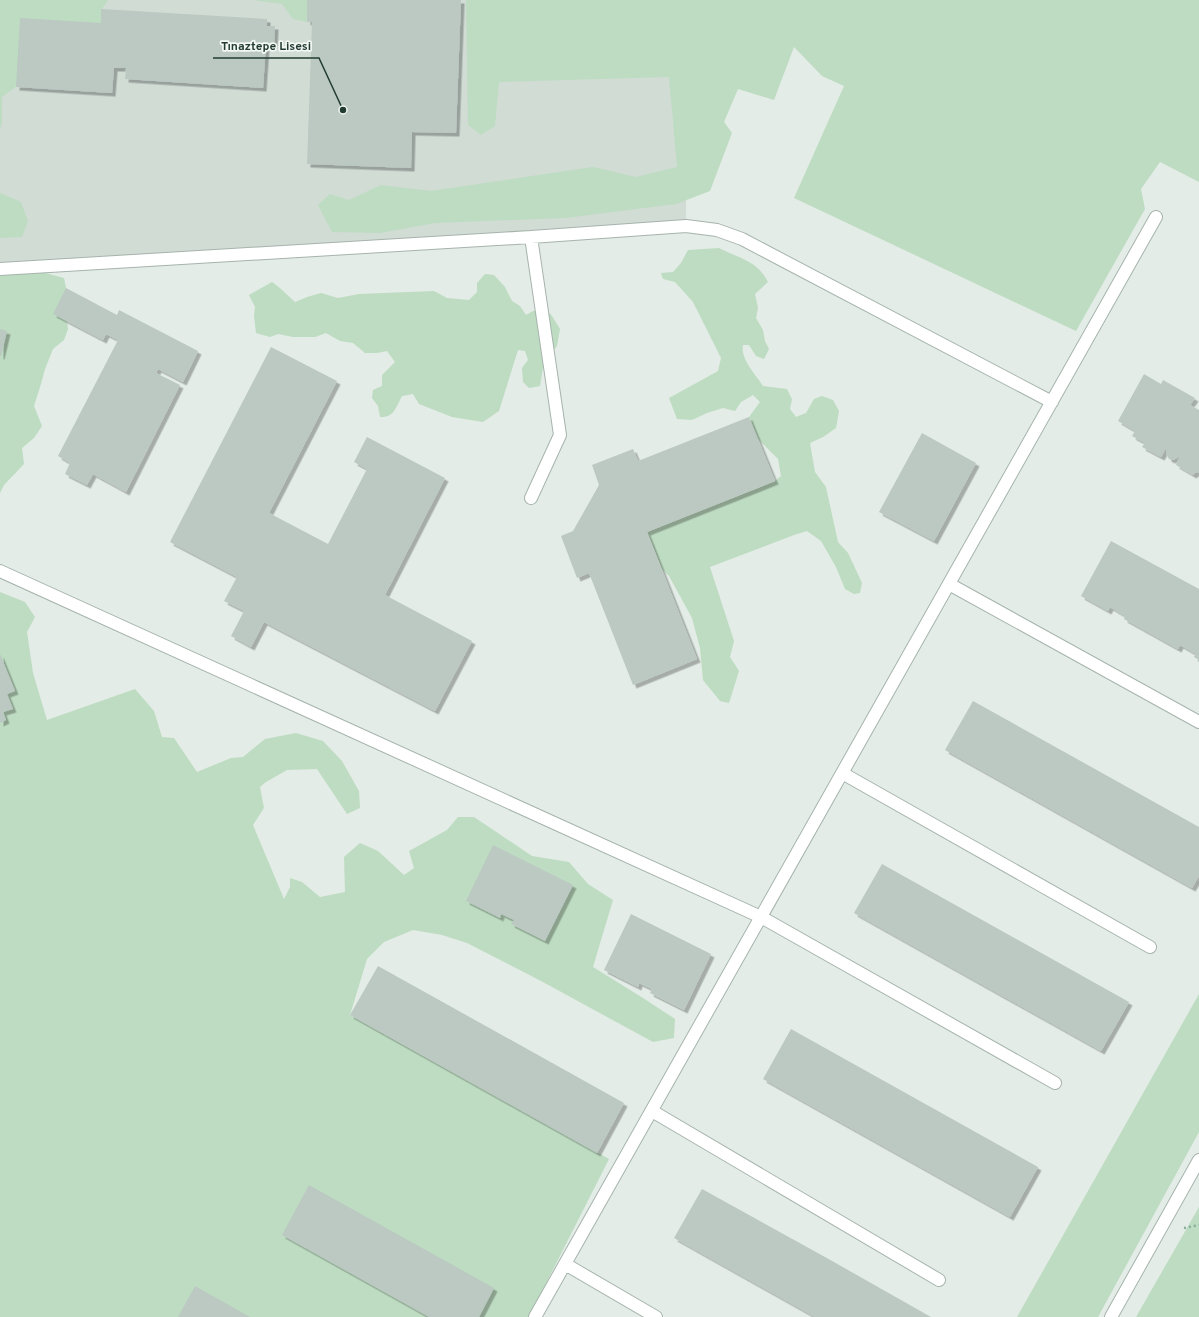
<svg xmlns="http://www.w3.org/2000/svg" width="1199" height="1317" viewBox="0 0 1199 1317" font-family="Overpass,sans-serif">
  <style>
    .built { fill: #d1dcd5 }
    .green { fill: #bddcc1 }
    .building { fill: #bbc9c2; filter: url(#shadow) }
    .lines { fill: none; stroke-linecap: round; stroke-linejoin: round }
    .minor-casing { stroke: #a6b4ac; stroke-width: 14 }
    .path { stroke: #85ae9b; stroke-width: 2.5; stroke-dasharray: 2 3; stroke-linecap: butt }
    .minor { stroke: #fff; stroke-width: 12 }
    .leader { fill: none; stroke: #233c32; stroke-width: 1.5 }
    .callout-dot { fill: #233c32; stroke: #f3f8f5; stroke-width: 1.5 }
    .callout-label { font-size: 12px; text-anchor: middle; font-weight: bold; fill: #233c32; stroke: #f3f8f5; stroke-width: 3.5; stroke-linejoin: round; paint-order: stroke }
  </style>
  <defs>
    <filter id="shadow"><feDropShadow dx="3.5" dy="3.5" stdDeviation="0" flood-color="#0004"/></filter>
  </defs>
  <rect width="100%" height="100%" fill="#e3ece6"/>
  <path class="built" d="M0,0H606L687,45L686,226L0,269Z"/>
  <path class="green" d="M0,0H108L102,9L101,23L2,97V123L0,129Z
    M252,0H307V22L293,19L282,4Z
    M466,0H1199V182L1160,162L1141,189L1145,209L1076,331L794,198L844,86L822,76L794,47L774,100L738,89L724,122L732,133L710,191L676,204L565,218L435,223L380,233L332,232L318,205L330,194L349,200L381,185L431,191L593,167L636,177L677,167L669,77L499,82L495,126L481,135L468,125Z
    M0,193L21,202L28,221L22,237L0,238Z
    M719,248C738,258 757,260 768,282L755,294L758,308L756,318L763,330L765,341L769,349L764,359L756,356L749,345H743C740,359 756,375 763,386L787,389L792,399L790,409L796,417L806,413L814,399L822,396L833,400L839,411L836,428L823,437L810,443L815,472L826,487L838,542L848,553L862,583L860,593L854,594L845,589L836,567L821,541L807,531L794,535L710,567L734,641L730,657L739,671L729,703L720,701L703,680L700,648L692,618L669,576L662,569L647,532L775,481L781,476L778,459L757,438L749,417L760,402L753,395L741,402L735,411L723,408L707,413L692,420L677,419L669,398L718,371L721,358L693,302L675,282L663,279L661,273L673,272L681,263L688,250Z
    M31,269L64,278L66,288L67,321L68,329L64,340L53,349L45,369L41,384L34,406L42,426L34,438L22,448L24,464L4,485L0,493V276Z
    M485,274L494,275L505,287L512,301L520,306L526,315L533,311L546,309L552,316L560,329L557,346L544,361L540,386L529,388L523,382L522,368L528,360L525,351L518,350L499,411L483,422L452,417L419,404L413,394L402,396C396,407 394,418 380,417L378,406L372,398L373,390L382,386V375L395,362L387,351L377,353H365L353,343L340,341L326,333L315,337H293L278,334L270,337L256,333L254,316L255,307L249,295L272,282L281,289L295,302L307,297L321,293L338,298L359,294L434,291L447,298L469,300L477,292V283Z
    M0,592L25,602L35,617L27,632L33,673L47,720L135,689L154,711L162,737L174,738L197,772L231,758L243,757L265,739L296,733L323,741L342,761L359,791L360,808L347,814L317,769L287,770L266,782L260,787L264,808L253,825L284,899L290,887V878L302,882L320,897L345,892L344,857L360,843L378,851L404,875L414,868L409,851L447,830L458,817H474L532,856L569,862L588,884L613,900L593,967L643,998L675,1019L674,1038L653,1042L541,981L467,943L442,935L413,930L384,942L367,959L350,1015L609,1159L529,1317H0Z
    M1199,994V1132L1098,1317H1017Z
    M1199,1207V1317H1136Z"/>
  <path class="building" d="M307,0H461L456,133L412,132L411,168L307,164L312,22H307Z
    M101,9L267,19V26H275L274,45H266L263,88L125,79L126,68H114L112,93L16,87L20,18L101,23Z
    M66,288L117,315L119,310L198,351L183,382L158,369L156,373L180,385L126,492L93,474L87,485L65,474L70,463L58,456L118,340L106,334L103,340L53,314Z
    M0,329L7,331L1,356H0Z
    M271,347L337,381L269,513L328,544L367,469L354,462L367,437L445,478L385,595L472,641L435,711L264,622L251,647L231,636L244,611L224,601L237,577L170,542Z
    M1144,374L1161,384L1163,380L1195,398L1190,405L1199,410V473L1196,472L1193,475L1176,465L1180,456L1173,460L1169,459L1166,454V448L1161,457L1142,447L1145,443L1132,436L1135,431L1118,421Z
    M749,417L775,481L647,532L697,659L633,685L589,573L577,578L561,536L573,531L599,485L592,465L633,449L638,461Z
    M922,433L976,463L934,541L879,512Z
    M1111,541L1199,589V660L1194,657L1196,654L1180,645L1178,649L1124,619L1125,616L1110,607L1108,611L1081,596Z
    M0,654L15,691L7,694L13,709L3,712L6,720L0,723Z
    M973,701L1199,827V876L1192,888L945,750Z
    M493,845L573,885L545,941L511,924L514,920L501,914L500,918L466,901Z
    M882,864L1129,1002L1101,1051L854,913Z
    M631,914L711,954L684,1010L650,993L652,989L639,983L638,987L604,970Z
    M378,966L624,1103L597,1153L350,1015Z
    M791,1029L1038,1167L1010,1217L763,1079Z
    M309,1185L494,1288L479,1317H429L282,1235Z
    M702,1189L825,1257L931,1317H815L674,1238Z
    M195,1286L250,1317H178Z"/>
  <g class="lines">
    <defs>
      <path id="minor" d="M531,237L560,435L531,498
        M0,269L531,237L686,226L717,230L742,239L1052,402
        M0,571L761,917L1055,1083
        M949,584L1199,722
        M842,773L1150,947
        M652,1111L939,1280
        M565,1264L656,1317
        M535,1317L1156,217
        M1111,1317L1199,1160"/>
    </defs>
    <use href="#minor" class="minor-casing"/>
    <path class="path" d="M1184,1228L1199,1225"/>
    <use href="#minor" class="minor"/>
  </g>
  <path class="leader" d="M343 110L319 58H213"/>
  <circle class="callout-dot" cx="343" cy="110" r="4"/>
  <g class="callout-label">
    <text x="266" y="50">Tınaztepe Lisesi</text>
  </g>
</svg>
